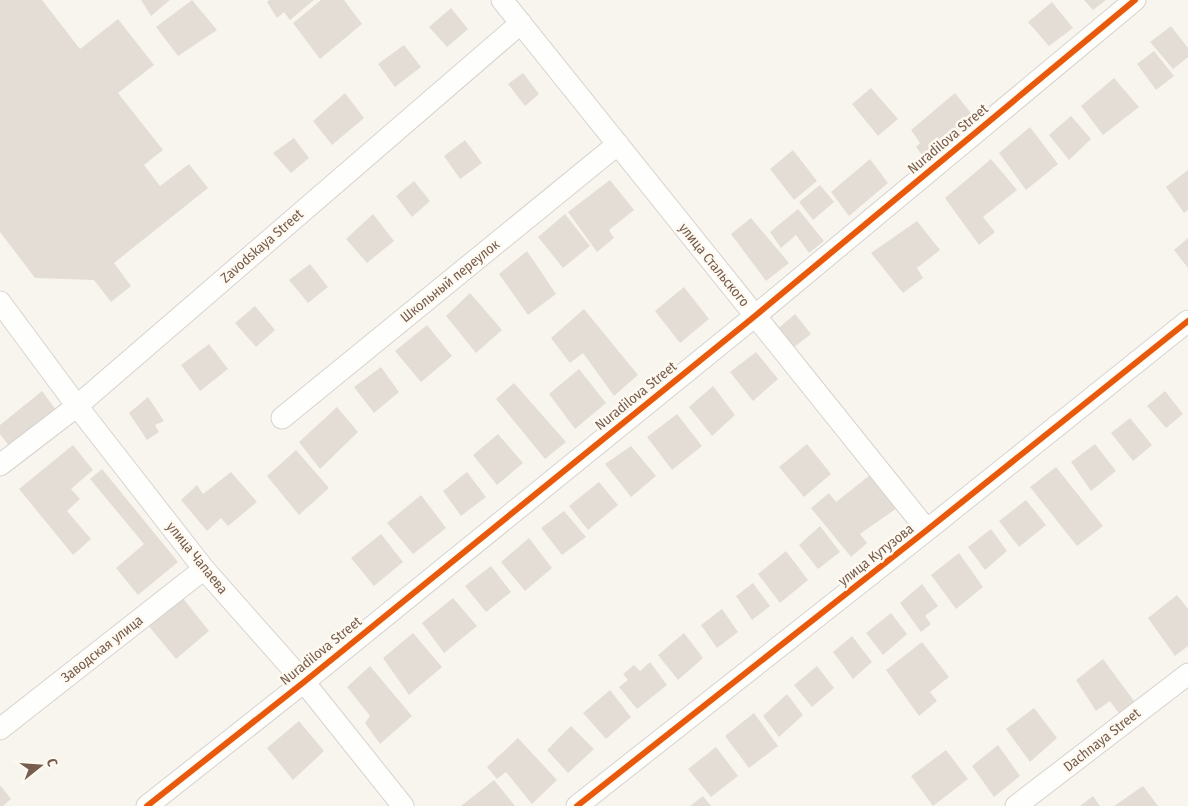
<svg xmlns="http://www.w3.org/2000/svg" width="1188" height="806" viewBox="0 0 1188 806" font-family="'Fira Sans Condensed',sans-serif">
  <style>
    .building { fill: #e4ddd6 }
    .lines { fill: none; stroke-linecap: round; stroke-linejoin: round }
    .minor-casing { stroke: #d7d2cd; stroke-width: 23 }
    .minor { stroke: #fefefd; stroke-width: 21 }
    .cycleway-casing { stroke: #fefaf1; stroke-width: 9 }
    .cycleway { stroke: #e8590c; stroke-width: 6 }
    .labels { text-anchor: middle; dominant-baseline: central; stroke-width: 5; stroke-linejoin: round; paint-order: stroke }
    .street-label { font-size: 14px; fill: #775d4e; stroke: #fefaf1 }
  </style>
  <rect width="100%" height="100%" fill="#f8f5ef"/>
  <path class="building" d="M0,0H42L80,49L118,19L154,65L118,93L163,150L144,165L160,186L189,164L208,188L114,263L131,286L111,302L94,280L35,278L0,232Z
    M141,0H170L151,16Z
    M192,0L217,30L178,56L156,27Z
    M269,0H314L290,20L284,12L277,18L267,2Z
    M321,0H344L362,24L320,59L293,23Z
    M1084,0H1106L1093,10Z
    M1052,2L1073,28L1049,46L1028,22Z
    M451,8L468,29L447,47L429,27Z
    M1171,26L1188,48V57L1173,69L1150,42Z
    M404,45L421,67L395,87L378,64Z
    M1154,51L1174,76L1156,90L1137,64Z
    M523,73L539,94L525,106L508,84Z
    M1114,78L1139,107L1103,135L1081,106Z
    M871,88L898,119L878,136L852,104Z
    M345,93L364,118L332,145L313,121Z
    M955,93L974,117L925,159L916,147L920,143L911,130Z
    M1071,116L1091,139L1069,160L1049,135Z
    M1030,127L1058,164L1026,190L999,153Z
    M294,138L309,158L291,173L273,153Z
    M465,140L482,163L460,179L444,156Z
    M793,150L817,181L794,200L770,169Z
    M870,159L888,183L849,216L831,192Z
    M991,159L1017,190L983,217L995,232L979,245L945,198Z
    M1188,170V210L1184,213L1166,187Z
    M610,180L634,210L609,230L614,238L597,252L568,212Z
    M414,181L430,201L412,217L396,196Z
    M820,185L834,202L813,220L799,202Z
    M798,209L824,241L809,253L796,235L781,248L770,232Z
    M373,214L394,241L367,263L346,239Z
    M565,214L590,246L563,268L538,237Z
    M751,218L789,263L766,281L731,234Z
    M917,221L940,250L917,268L923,278L903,293L871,253Z
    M1188,238V268L1174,250Z
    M527,251L556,294L528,315L499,274Z
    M310,264L328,287L308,303L289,280Z
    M684,287L709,319L680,343L655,311Z
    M470,293L502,330L476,353L446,316Z
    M255,306L275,330L256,347L235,323Z
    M584,309L638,375L614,396L583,353L570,363L551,338Z
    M795,314L811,334L789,351L774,332Z
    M427,325L452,356L421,382L395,351Z
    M209,344L228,369L200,391L181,365Z
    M756,352L778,379L753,401L730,372Z
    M381,367L399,392L374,413L354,387Z
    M579,369L606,403L575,429L549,394Z
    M514,383L566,442L545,459L496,399Z
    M713,386L735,415L712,436L689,407Z
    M42,391L56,410L9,446L0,434V425Z
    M1165,391L1183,414L1166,428L1147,406Z
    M148,397L164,421L155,425L159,432L147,440L129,413Z
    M337,407L358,432L320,469L299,442Z
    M677,414L702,446L672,470L647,437Z
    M1130,418L1152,445L1133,461L1111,433Z
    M498,434L523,463L497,485L473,455Z
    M807,444L831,474L804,497L779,467Z
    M1095,444L1116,471L1091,491L1071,462Z
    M73,445L93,470L71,489L80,499L67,511L91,539L73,555L19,489Z
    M631,446L656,476L631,497L605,464Z
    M296,450L329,488L299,515L267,476Z
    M1056,467L1103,526L1077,546L1030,487Z
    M102,469L178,562L138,595L116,568L144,544L90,479Z
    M231,472L257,502L228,526L221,518L207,531L181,500L197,485L203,494Z
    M467,472L486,497L461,516L443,491Z
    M870,475L897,508L860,534L867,543L851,557L811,508L829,493L836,502Z
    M599,482L618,505L588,530L569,506Z
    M421,495L446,528L413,554L387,523Z
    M1026,500L1046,525L1019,547L999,521Z
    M564,511L586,537L562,555L541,528Z
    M820,526L840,552L818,569L799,545Z
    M991,529L1007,551L985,570L968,547Z
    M381,534L403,562L374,586L351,558Z
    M529,538L552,568L525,591L501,562Z
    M786,551L808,580L780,603L758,574Z
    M959,553L983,587L956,609L931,575Z
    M491,566L511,592L486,612L465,586Z
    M753,583L770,606L752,620L736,596Z
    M922,584L938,606L925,616L931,624L921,632L900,603Z
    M1177,595L1188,609V646L1175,656L1148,618Z
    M182,597L209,631L176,659L147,624Z
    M453,598L477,626L444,653L422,623Z
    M722,609L738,632L717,648L701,625Z
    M891,613L907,634L883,655L866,633Z
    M413,633L442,667L409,695L383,658Z
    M684,633L703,658L678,680L658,655Z
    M852,636L872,662L853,679L833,652Z
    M922,642L949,677L930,692L937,701L919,716L886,670Z
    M1103,659L1137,705L1121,716L1110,701L1096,711L1076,680Z
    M650,662L667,685L637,709L619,687L628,680L623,674L634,665L640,671Z
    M370,666L412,716L380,744L365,723L370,716L347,687Z
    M817,666L834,688L812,707L794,685Z
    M610,690L631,717L606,739L583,713Z
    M787,694L803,715L779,737L763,716Z
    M1034,708L1057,738L1030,762L1006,729Z
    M754,713L778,746L749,768L725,736Z
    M299,721L324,751L293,780L267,748Z
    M571,726L594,749L568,773L547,750Z
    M518,738L557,780L532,804L506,772L497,779L487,767Z
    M998,745L1020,776L994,797L972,766Z
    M716,747L738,776L711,797L688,769Z
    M946,750L968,779L933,806L911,776Z
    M494,780L515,806H461Z
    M0,785L11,799L3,806H0Z
    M1143,786L1158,806H1114Z
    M703,796L711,806H690Z
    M1093,796L1100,806H1080Z"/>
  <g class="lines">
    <defs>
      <path id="minor" d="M502,0L927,530
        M0,302L77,406L204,569L304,682L403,806
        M282,418L618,144
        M0,465L77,406L521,23
        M0,729L204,569
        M147,806L304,682L755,316L1135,0
        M577,806L927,530L1188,321
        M1016,806L1188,674"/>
    </defs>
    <use href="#minor" class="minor-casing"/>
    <use href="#minor" class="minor"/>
    <defs>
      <path id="cycleway" d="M147,806L304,682L755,316L1135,0
        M577,806L927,530L1188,321"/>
    </defs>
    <use href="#cycleway" class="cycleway-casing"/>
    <use href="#cycleway" class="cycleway"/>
  </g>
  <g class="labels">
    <g class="street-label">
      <text transform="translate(948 139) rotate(-40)">Nuradilova Street</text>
      <text transform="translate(262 246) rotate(-41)">Zavodskaya Street</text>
      <text transform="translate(714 265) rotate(51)">улица Стальского</text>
      <text transform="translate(450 281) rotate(-39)">Школьный переулок</text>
      <text transform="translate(636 396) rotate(-39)">Nuradilova Street</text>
      <text transform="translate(876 555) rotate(-38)">улица Кутузова</text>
      <text transform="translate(197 558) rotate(51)">улица Чапаева</text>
      <text transform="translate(102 649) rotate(-38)">Заводская улица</text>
      <text transform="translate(321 651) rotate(-39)">Nuradilova Street</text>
      <text transform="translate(1102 740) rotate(-38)">Dachnaya Street</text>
    </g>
  </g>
  <g transform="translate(40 766) rotate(73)" stroke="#fefaf1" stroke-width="4" paint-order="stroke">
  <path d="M0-4L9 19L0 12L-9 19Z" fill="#775d4e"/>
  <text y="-8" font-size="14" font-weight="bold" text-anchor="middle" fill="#775d4e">С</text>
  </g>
</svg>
